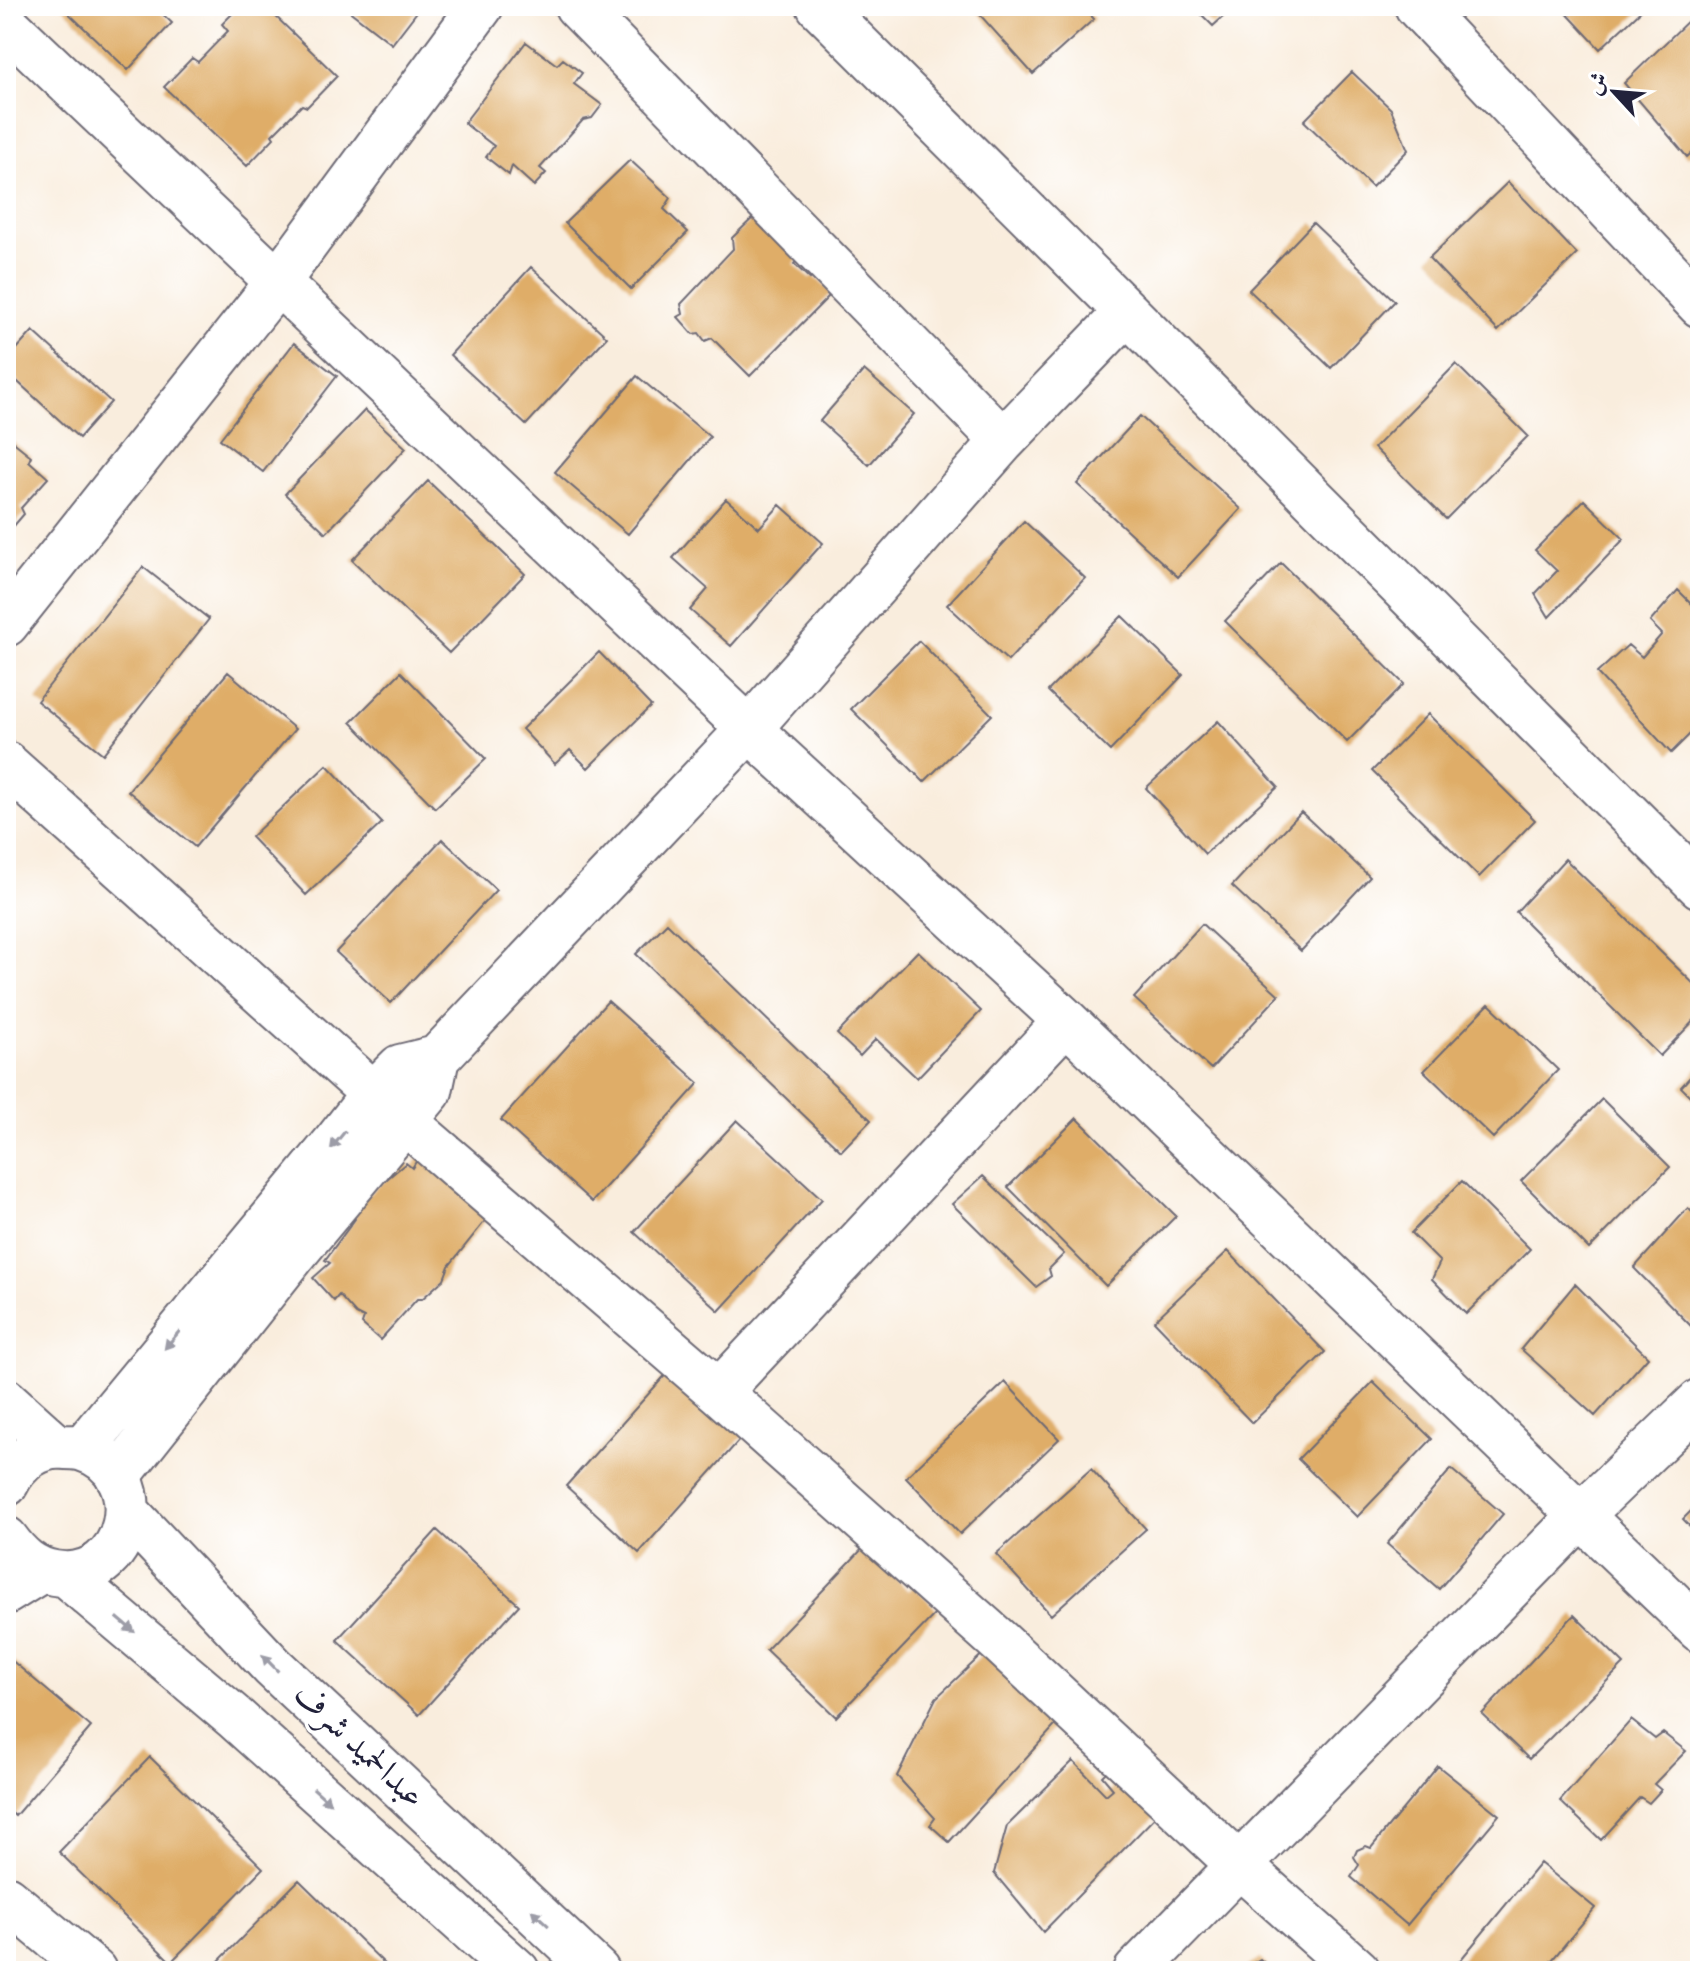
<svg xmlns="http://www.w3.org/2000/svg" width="1706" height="1977" viewBox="0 0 1706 1977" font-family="'Sorts Mill Goudy',Amiri,serif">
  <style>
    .building { fill: #dfad67 }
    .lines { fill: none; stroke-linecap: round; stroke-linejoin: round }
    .minor-casing { stroke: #6d6974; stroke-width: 48 }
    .major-casing { stroke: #6d6974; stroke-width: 48 }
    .minor { stroke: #fff; stroke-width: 44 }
    .major { stroke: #fff; stroke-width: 44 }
    .oneway { fill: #9c9ca7 }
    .labels { text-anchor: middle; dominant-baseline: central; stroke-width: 7; stroke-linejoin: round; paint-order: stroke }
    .street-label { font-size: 34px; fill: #22223b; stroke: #fff }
  </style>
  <rect width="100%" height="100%" fill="#fff"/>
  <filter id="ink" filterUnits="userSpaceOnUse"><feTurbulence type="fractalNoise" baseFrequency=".0125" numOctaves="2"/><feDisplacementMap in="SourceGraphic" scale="16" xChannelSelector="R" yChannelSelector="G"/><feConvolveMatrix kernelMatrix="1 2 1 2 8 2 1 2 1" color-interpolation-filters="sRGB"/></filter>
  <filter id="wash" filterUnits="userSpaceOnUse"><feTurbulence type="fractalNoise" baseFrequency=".006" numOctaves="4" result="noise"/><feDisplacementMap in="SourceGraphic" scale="32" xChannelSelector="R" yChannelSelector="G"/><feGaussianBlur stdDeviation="1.8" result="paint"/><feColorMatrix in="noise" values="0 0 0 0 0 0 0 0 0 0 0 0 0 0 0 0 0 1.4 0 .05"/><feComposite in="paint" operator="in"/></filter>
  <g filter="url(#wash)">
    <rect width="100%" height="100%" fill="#f9eddd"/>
    <g id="blocks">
      <path class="building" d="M61,6H154L172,23L128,70Z
        M240,6H265L337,76L307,107L302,105L272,135L274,138L247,166L164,87L192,58L198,62L228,31L222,24Z
        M343,6H415L419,9L392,44Z
        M972,6H1082L1094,19L1033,74Z
        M1193,6H1235L1213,26Z
        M1560,6H1646L1600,49Z
        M1700,9V145L1687,157L1624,83Z
        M526,42L557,65L563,59L582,73L574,84L602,105L592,118L583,120L540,168L546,173L534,186L512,166L509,175L486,157L494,146L464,123Z
        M1352,72L1391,109L1408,150L1372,187L1304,121Z
        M630,160L671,198L664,209L688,232L631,289L565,223Z
        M1508,182L1577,254L1498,331L1429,258Z
        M759,212L798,259L794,264L810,279L813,276L833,292L750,376L712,338L705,341L699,333L693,334L678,317L683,314L681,304L733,249L732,238Z
        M1313,223L1395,301L1331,368L1249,290Z
        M531,267L607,337L526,425L450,355Z
        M33,331L111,402L79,438L6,371V361Z
        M294,343L337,376L263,472L220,439Z
        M1456,364L1528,436L1446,519L1374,448Z
        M864,370L914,414L869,465L820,421Z
        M637,376L710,437L628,534L555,472Z
        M365,410L406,448L326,533L285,494Z
        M1140,416L1241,509L1178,577L1077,484Z
        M6,436L31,456L29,461L48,478L21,508L24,514L6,535Z
        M428,481L525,574L449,653L352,560Z
        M726,499L759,528L780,505L823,543L731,646L690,610L708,589L673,558Z
        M1584,500L1624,539L1549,617L1535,594L1557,571L1535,550Z
        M1024,521L1085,578L1008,661L947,605Z
        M1281,563L1404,684L1347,742L1225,621Z
        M143,567L209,619L103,754L37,701Z
        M1678,590L1700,612V714L1693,721L1697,727L1671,753L1597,673L1628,645L1642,657L1662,634L1650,622Z
        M1122,616L1183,675L1110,751L1048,691Z
        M919,641L992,715L924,782L851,709Z
        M599,652L651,706L588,768L570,750L555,764L522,729Z
        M228,672L295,729L195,847L128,791Z
        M401,672L486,759L435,808L351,722Z
        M1428,714L1535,820L1479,877L1372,771Z
        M1218,721L1278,787L1205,854L1146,788Z
        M327,765L382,823L306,895L251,837Z
        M1301,812L1370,877L1301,951L1232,886Z
        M442,839L496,890L391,1003L336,952Z
        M1565,859L1700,990V1014L1660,1056L1516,912Z
        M667,923L871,1120L841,1151L636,954Z
        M1202,924L1279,995L1211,1069L1134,998Z
        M918,951L981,1011L917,1078L876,1039L860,1056L837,1034Z
        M608,1001L699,1083L592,1202L501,1120Z
        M1489,1004L1558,1070L1493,1138L1424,1071Z
        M1700,1066V1106L1681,1087Z
        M1602,1099L1670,1167L1589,1249L1521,1181Z
        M1077,1118L1176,1216L1106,1286L1008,1187Z
        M737,1120L822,1199L719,1311L634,1232Z
        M424,1149L492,1212L449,1266L444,1279L422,1299H417L380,1340L362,1324L364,1318L356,1314L339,1295L334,1301L313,1278L330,1263L325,1260L355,1219L354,1215L357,1204L406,1163L412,1168Z
        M983,1176L1064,1254L1049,1269L1051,1276L1036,1287L952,1204Z
        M1462,1181L1530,1249L1466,1314L1432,1279L1440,1262L1411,1233Z
        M1688,1208L1700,1220V1318L1691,1326L1634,1268Z
        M1228,1251L1325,1352L1252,1423L1154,1321Z
        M1575,1284L1648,1357L1595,1416L1521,1349Z
        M678,1361L750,1428L639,1553L566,1486Z
        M1005,1382L1059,1439L960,1534L906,1477Z
        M1373,1382L1432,1439L1357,1517L1298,1459Z
        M1091,1469L1146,1529L1051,1615L996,1554Z
        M1451,1469L1503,1514L1439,1589L1387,1544Z
        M1700,1502V1537L1683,1519Z
        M437,1530L519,1605L419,1715L337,1640Z
        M866,1545L908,1591L914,1586L938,1611L836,1717L766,1650Z
        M1574,1615L1624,1664L1529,1759L1482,1714Z
        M990,1647L1063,1717L949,1842L930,1825L935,1818L897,1776L936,1698Z
        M10,1659L91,1727L15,1816L6,1808V1664Z
        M1631,1720L1655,1739L1663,1733L1686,1751L1654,1784L1661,1790L1649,1803L1640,1797L1601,1840L1560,1801Z
        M150,1757L263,1868L171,1962L59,1852Z
        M1073,1761L1106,1795L1113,1789L1102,1776L1117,1761L1163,1809L1043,1932L994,1873L1007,1826Z
        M1438,1766L1499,1815L1407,1925L1351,1877L1359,1865L1354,1857L1357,1850L1366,1846L1371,1848Z
        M1540,1863L1595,1908L1543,1971H1455L1453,1969Z
        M299,1880L392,1971H209Z
        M1260,1959L1273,1971H1240Z"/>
    </g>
  </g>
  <g filter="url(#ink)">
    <use href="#blocks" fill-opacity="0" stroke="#6d6974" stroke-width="2"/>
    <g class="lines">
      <defs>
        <path id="minor" d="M577,6L1003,441
          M819,6L1127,312L1700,886
          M1417,6L1700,305
          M6,24L749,729L1066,1021L1700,1630
          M6,624L277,283L481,6
          M6,764L387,1106L719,1392L1001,1643L1239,1865L1358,1971
          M719,1392L1066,1021
          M83,1448L334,1144L374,1093L400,1067L437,1058
          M118,1476L292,1257L430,1091L437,1058L749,729L1003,441L1127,312
          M6,1592L40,1571
          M6,1898L94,1971
          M1136,1971L1580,1516L1700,1401"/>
        <path id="major" d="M6,1401L56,1446
          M6,1484C17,1462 38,1444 64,1447C70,1447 77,1447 83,1449C156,1471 131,1587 54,1573C32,1569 19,1557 6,1539
          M128,1513L273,1667L597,1971
          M66,1575L234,1717L517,1971"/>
      </defs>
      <use href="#minor" class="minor-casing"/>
      <use href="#major" class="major-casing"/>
      <use href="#minor" class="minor"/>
      <use href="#major" class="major"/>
    </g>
    <defs><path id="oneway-solid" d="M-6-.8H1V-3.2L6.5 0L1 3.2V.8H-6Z" transform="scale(2)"/></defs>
    <g class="oneway">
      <use href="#oneway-solid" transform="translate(338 1140) rotate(129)"/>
      <use href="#oneway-solid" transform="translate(172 1340) rotate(130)"/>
      <use href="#oneway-solid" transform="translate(126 1625) rotate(40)"/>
      <use href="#oneway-solid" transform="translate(270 1663) rotate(-134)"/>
      <use href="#oneway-solid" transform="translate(322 1796) rotate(42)"/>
      <use href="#oneway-solid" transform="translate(540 1918) rotate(-137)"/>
    </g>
  </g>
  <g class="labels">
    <g class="street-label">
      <text transform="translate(358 1747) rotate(43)">عبدالحميد شرف</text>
    </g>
  </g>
  <rect width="1706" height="1977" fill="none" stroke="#fff" stroke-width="32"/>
  <g transform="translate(1614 92) rotate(296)" stroke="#ffffff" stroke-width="6" paint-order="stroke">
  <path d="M0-6L14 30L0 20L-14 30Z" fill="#22223b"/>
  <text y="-12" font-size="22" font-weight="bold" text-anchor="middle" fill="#22223b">ش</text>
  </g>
</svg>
